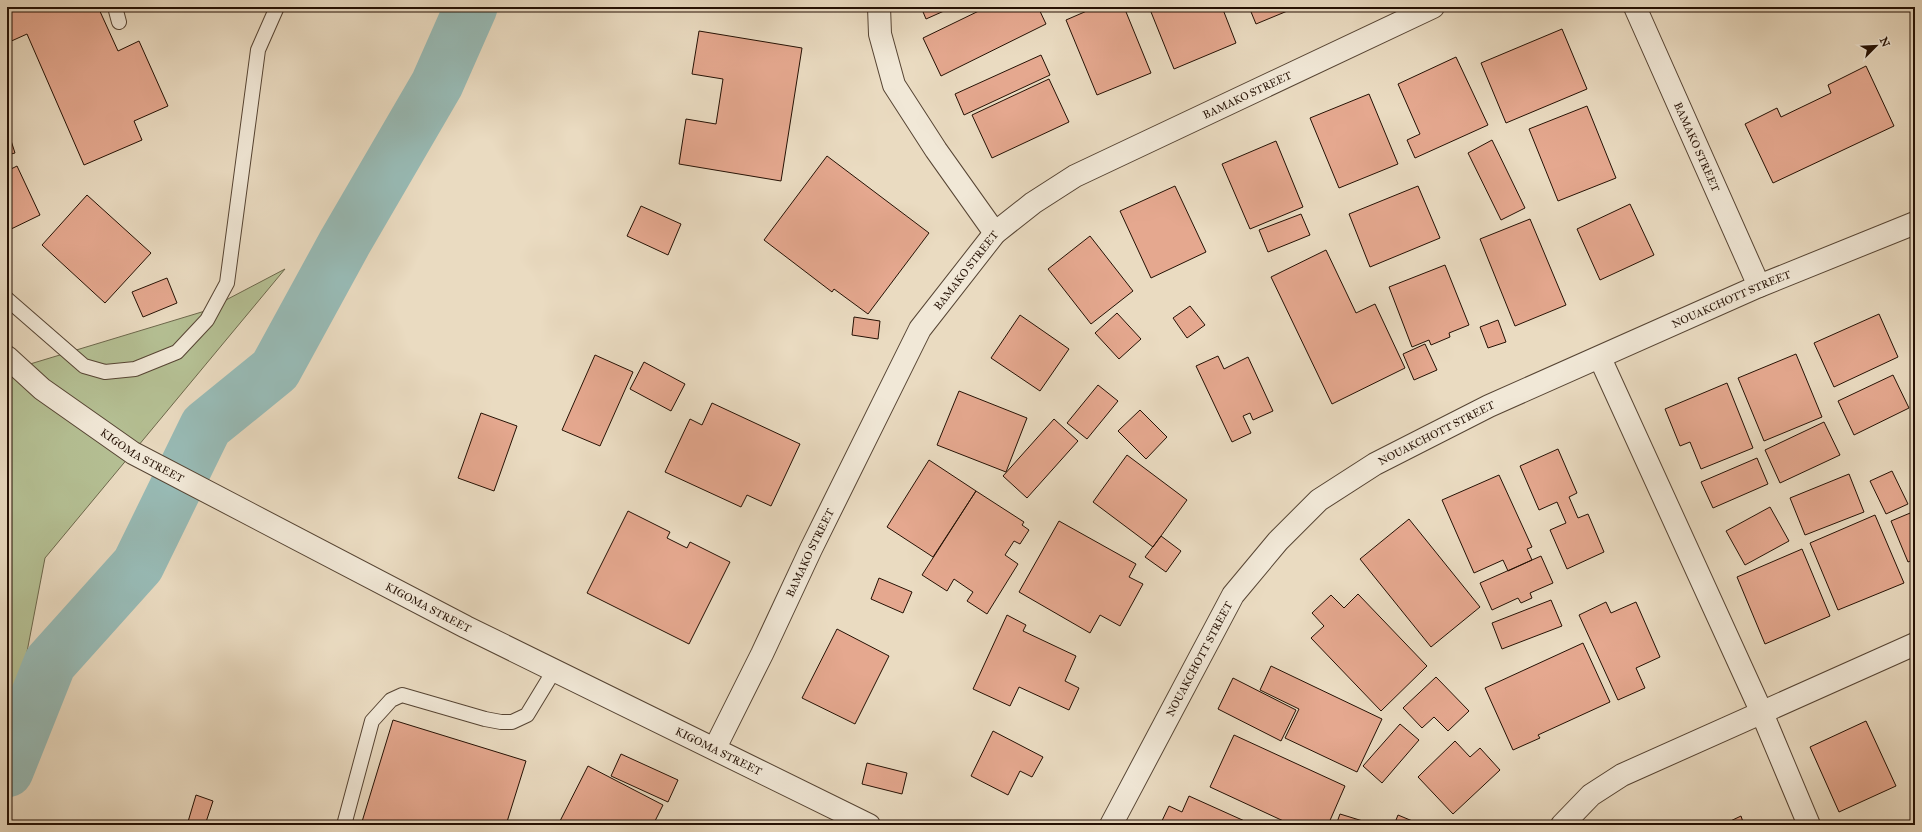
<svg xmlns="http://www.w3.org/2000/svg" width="1922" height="832" viewBox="0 0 1922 832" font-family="'IM FELL Great Primer',serif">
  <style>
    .green { fill: #b5c094; stroke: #6d684c }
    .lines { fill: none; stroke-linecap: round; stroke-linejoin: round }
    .river { stroke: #98bbb6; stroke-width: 53 }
    .building { fill: #e5a88f; stroke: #251104 }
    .service-casing { stroke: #564433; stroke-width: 16 }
    .minor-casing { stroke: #564433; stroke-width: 24 }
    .service { stroke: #f1e8d7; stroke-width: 14 }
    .minor { stroke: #f1e8d7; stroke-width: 22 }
    .labels { text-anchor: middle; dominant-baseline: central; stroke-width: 4; stroke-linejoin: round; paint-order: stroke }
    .street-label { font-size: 11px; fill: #251104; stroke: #f1e8d7 }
  </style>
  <rect width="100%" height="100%" fill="#eadbc1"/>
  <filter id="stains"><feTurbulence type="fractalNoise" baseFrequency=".005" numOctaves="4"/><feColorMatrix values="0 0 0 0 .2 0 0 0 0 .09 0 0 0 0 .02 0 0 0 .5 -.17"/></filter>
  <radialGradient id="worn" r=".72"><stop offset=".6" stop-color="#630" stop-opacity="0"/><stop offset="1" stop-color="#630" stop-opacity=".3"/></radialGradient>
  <path class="green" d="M285,269L45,558L7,756V371L205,311Z"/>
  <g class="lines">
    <path class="river" d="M7,771L50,663L138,565L206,426L275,370L345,242L437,84L471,7"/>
  </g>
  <path class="building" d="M7,7H98L118,51L139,41L168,106L134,121L142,140L84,165L27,34L7,43Z
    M693,7H720L719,11Z
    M921,7H953L926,19Z
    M987,7H1038L1046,24L941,76L923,38Z
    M1096,7H1124L1151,73L1097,95L1066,20Z
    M1149,7H1222L1236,43L1174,69Z
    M1249,7H1297L1256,24Z
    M1562,29L1587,89L1506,123L1481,63Z
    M699,31L802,48L781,181L679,164L686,119L716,124L723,79L692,74Z
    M1041,55L1050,75L964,115L955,94Z
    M1456,57L1488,125L1415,158L1407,140L1420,134L1398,84Z
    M1866,66L1894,126L1773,183L1745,124L1777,108L1781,117L1831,93L1828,85Z
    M1049,79L1069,122L992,158L972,115Z
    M1369,94L1398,164L1339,188L1310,118Z
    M1587,106L1616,178L1558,201L1529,129Z
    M7,128L15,153L7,155Z
    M1492,140L1525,208L1501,220L1468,153Z
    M1276,141L1303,207L1250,229L1222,164Z
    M827,156L929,233L868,314L834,289L832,292L764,240Z
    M17,166L40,215L7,231V171Z
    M1175,186L1206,252L1151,278L1120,211Z
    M1418,186L1440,238L1370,267L1349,214Z
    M87,195L151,253L105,303L42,245Z
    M1630,204L1654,255L1600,280L1577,229Z
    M641,206L681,224L668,255L627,236Z
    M1301,214L1310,235L1268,252L1259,230Z
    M1530,219L1566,305L1515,326L1480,239Z
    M1090,236L1133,291L1091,324L1048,269Z
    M1326,250L1356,313L1375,304L1405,368L1332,404L1271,277Z
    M1445,265L1469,325L1449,333L1450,337L1431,345L1429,340L1412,347L1389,287Z
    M167,278L177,303L143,317L132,292Z
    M1190,306L1205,325L1187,338L1173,318Z
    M1117,313L1141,339L1119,359L1095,333Z
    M1879,314L1898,357L1834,387L1814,343Z
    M1020,315L1069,349L1040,391L991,358Z
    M854,317L880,321L878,339L852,335Z
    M1498,320L1506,342L1488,348L1480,327Z
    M1425,344L1437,370L1414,380L1403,354Z
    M1796,354L1822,417L1764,441L1738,378Z
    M595,355L633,372L600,446L562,430Z
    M1218,356L1224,369L1248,357L1273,411L1253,420L1250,413L1243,416L1251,433L1232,442L1196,366Z
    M644,362L685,384L671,411L630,389Z
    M1893,375L1909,408L1854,435L1838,401Z
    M1727,383L1753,448L1701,469L1690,442L1680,446L1665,409Z
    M1098,385L1118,401L1087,439L1067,423Z
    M959,391L1027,418L1006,472L937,445Z
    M712,403L800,444L771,506L747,495L741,507L665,472L690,419L702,425Z
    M1140,410L1167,437L1146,459L1118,431Z
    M481,413L517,426L494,491L458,478Z
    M1054,419L1078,441L1027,498L1003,476Z
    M1824,422L1840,455L1780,483L1765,450Z
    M1558,449L1577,493L1569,497L1578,518L1588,514L1604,552L1567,569L1550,530L1566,523L1557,502L1539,510L1520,466Z
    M1127,455L1187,500L1153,547L1093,502Z
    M1757,458L1768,484L1713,508L1701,482Z
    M929,460L976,491L933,557L887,527Z
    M1892,471L1908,504L1886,514L1870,481Z
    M1849,474L1864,512L1805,535L1790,498Z
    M1499,475L1532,547L1527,549L1532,560L1508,571L1503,560L1474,573L1442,500Z
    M976,491L1024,522L1022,525L1029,530L1020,544L1014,541L1005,555L1018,564L987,614L967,601L973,592L954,579L947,591L922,575Z
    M1770,507L1789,541L1745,565L1726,531Z
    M628,511L670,532L667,538L687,548L690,542L730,562L689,644L587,593Z
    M1915,511V559L1908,562L1891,521Z
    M1875,515L1904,583L1838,610L1810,543Z
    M1409,519L1480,607L1431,647L1360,559Z
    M1059,521L1136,564L1129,577L1143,584L1120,626L1100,615L1090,633L1019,592Z
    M1161,536L1181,551L1166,572L1145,557Z
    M1802,549L1830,616L1765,644L1737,577Z
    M1541,556L1553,583L1530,593L1532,598L1521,603L1518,598L1492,610L1480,583Z
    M879,578L912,592L903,613L871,599Z
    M1358,594L1427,666L1381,711L1311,638L1324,626L1312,613L1331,595L1344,608Z
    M1551,600L1562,626L1502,649L1492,623Z
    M1606,602L1611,613L1636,602L1660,657L1636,668L1645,688L1618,700L1579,615Z
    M1007,615L1026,625L1023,631L1076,656L1065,681L1079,688L1069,710L1019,687L1010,706L973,689Z
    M837,629L889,656L855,724L802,698Z
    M1583,643L1610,702L1538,735L1540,738L1513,750L1485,688Z
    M1271,666L1382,719L1357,772L1285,738L1299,709L1260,690Z
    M1436,677L1469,711L1448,731L1434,717L1422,728L1403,708Z
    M1233,678L1296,710L1281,741L1218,709Z
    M393,720L526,761L506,825H361Z
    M1866,721L1896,786L1839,812L1810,747Z
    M1400,724L1419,740L1382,783L1363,766Z
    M993,731L1043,757L1032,777L1020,771L1008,795L971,776Z
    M1234,735L1345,786L1328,825H1292L1210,787Z
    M1455,741L1470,757L1480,748L1500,770L1453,814L1418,777Z
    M621,754L678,780L668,802L611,776Z
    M867,763L907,773L902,794L862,784Z
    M588,766L663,805L653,825H558Z
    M196,795L213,801L205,825H187Z
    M1189,796L1249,823L1248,825H1160L1169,806L1182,812Z
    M1340,814L1366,822L1365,825H1336Z
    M1398,815L1422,825H1394Z
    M1741,816L1744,825H1722Z"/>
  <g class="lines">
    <defs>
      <path id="service" d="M115,7L119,22
        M7,299L84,366L105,372L135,369L177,352L207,320L227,283L258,50L277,7
        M344,825L372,721L391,700L402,695L485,719L501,722H512L527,715L555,669"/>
      <g id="minor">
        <path d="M879,7L880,34L894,85L936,150L995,233"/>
        <path id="s1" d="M1635,7L1759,286"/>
        <path id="s2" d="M7,357L42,389L133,453L466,627L869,825"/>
        <path d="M1600,358L1762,713L1809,825"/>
        <path id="s3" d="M715,748L762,654L811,549L920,329L995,233L1033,203L1075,176L1433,7"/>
        <path id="s4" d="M1111,825L1233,595L1278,541L1319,500L1375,464L1489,406L1759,286L1915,223"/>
        <path d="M1562,825L1591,795L1622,775L1915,644"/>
      </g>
    </defs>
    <use href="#service" class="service-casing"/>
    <use href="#minor" class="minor-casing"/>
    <use href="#service" class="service"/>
    <use href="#minor" class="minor"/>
  </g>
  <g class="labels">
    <g class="street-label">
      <text stroke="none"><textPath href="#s3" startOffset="877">BAMAKO STREET</textPath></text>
      <text stroke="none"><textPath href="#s1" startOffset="153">BAMAKO STREET</textPath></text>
      <text stroke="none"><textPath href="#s3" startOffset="541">BAMAKO STREET</textPath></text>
      <text stroke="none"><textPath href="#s4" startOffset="848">NOUAKCHOTT STREET</textPath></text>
      <text stroke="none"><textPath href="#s4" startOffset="524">NOUAKCHOTT STREET</textPath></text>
      <text stroke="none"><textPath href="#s2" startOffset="168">KIGOMA STREET</textPath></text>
      <text stroke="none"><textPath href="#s3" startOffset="217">BAMAKO STREET</textPath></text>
      <text stroke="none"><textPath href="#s2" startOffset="492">KIGOMA STREET</textPath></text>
      <text stroke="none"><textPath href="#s4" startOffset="188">NOUAKCHOTT STREET</textPath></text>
      <text stroke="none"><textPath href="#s2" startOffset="816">KIGOMA STREET</textPath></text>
    </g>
  </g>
  <rect width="1922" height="832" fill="none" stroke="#eadbc1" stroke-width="24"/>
  <rect x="8" y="8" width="1906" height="816" fill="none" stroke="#251104" stroke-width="2"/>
  <rect x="12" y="12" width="1898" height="808" fill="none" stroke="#251104"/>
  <g transform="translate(1876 46) rotate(66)" stroke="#f1e8d7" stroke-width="3" paint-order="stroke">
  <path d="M0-3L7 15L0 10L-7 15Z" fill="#251104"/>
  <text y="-6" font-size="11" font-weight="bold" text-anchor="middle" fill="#251104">N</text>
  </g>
  <rect width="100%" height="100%" filter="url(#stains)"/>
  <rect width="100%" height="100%" fill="url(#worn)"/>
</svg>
